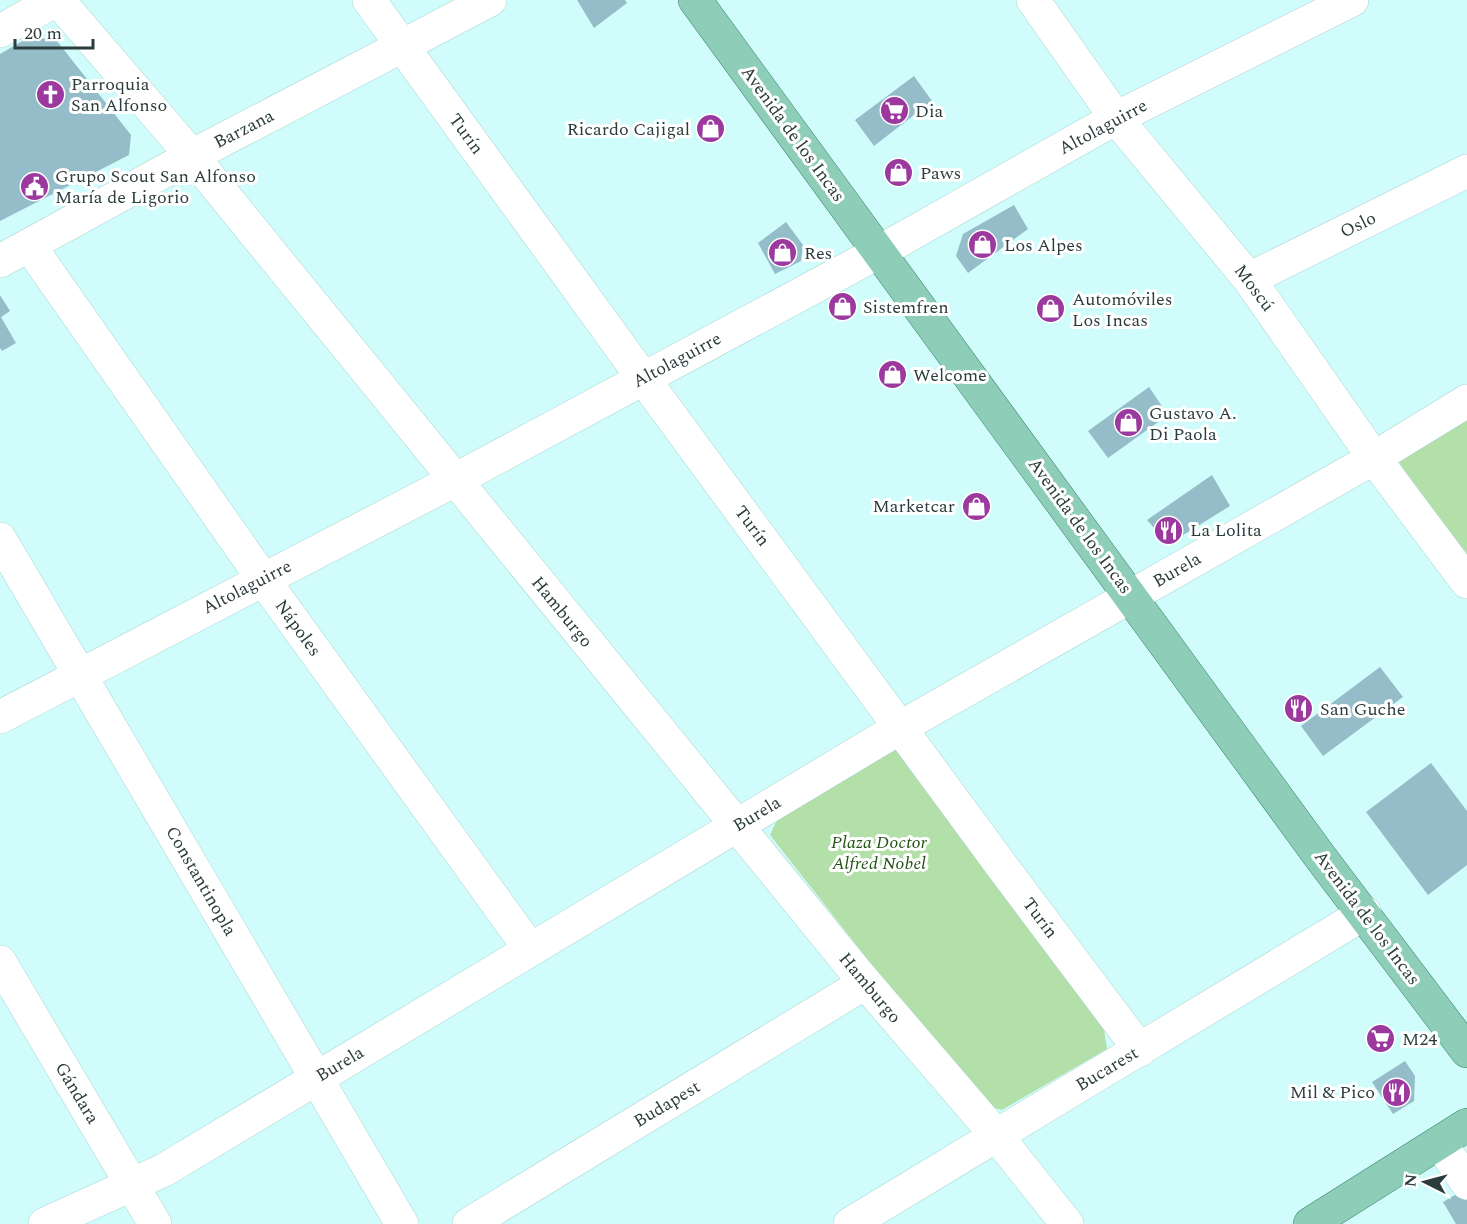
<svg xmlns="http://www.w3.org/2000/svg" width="1467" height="1224" viewBox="0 0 1467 1224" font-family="Spectral,serif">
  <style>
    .green { fill: #b3dfa9 }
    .building { fill: #94bcc9 }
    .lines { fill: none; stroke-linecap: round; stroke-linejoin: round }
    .minor-casing { stroke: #a8d5d3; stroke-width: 34 }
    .major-casing { stroke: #3a866d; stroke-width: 34 }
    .minor { stroke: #fff; stroke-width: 33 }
    .major { stroke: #8eceb8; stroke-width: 33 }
    .labels { text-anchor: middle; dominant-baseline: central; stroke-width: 6; stroke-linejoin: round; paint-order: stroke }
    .poi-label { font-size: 18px; fill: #2b3d3c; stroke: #fff; text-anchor: start }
    .street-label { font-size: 18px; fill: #2b3d3c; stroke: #fff }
    .park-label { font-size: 18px; font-style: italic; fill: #215313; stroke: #fff }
  </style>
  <rect width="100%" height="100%" fill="#d0fdfb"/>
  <path class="green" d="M1467,413V557L1395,457Z
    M894,747L1103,1023L1107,1049L1002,1110L981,1104L770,835L778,818Z"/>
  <path class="building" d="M577,0H625L627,3L594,28Z
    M31,36L57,41L131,135L129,155L0,221V54Z
    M914,76L932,101L874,146L855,120Z
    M1014,205L1028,229L968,273L956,256L963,234Z
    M786,222L803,245L801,261L775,274L758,243Z
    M0,295L10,311L1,317L16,343L2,351L0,348Z
    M1149,387L1168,415L1108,458L1088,431Z
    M1212,475L1230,506L1175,540L1163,538L1147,520Z
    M1380,667L1403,697L1323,756L1301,726Z
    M1431,763L1467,811V865L1428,895L1366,812Z
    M1405,1061L1415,1076L1414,1101L1393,1114L1372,1082Z
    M1467,1188V1224H1456L1443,1202Z"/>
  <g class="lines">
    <defs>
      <path id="minor" d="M58,0L192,156L857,973L996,1135L1067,1224
        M369,0L643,378L1001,865L1140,1050
        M1033,0L1116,118L1249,279L1374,458L1467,582
        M0,31L56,0
        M29,245L263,579L530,949
        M0,261L192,156L490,0
        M1249,279L1467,171
        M0,539L402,1224
        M0,717L455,480L879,252L1116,118L1352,0
        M0,962L155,1224
        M1440,1143L1467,1183
        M45,1224L164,1170L901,727L1374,458L1467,401
        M469,1224L865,983
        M850,1224L1365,913"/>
      <path id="major" d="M695,0L1321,858L1467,1051
        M1310,1224L1467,1125"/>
    </defs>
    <use href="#minor" class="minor-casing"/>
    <use href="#major" class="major-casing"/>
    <use href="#minor" class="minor"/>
    <use href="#major" class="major"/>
  </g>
  <defs>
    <symbol id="church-disc" viewBox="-11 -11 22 22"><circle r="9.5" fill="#9b399f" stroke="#fff"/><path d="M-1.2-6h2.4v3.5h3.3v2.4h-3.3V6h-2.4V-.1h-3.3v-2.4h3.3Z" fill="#fff"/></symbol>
    <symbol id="supermarket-disc" viewBox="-11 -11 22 22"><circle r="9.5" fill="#9b399f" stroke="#fff"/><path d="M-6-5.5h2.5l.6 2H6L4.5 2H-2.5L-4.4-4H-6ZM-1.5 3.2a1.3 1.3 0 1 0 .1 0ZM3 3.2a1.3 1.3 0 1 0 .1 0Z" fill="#fff"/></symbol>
    <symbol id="shop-disc" viewBox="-11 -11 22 22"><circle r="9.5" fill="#9b399f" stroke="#fff"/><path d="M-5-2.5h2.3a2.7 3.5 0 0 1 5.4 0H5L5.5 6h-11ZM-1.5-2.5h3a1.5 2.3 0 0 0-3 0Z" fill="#fff"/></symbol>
    <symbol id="civic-disc" viewBox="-11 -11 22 22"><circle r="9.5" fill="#9b399f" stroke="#fff"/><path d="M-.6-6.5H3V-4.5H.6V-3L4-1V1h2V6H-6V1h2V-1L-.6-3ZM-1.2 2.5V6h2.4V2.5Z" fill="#fff"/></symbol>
    <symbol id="restaurant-disc" viewBox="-11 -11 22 22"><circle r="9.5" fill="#9b399f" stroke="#fff"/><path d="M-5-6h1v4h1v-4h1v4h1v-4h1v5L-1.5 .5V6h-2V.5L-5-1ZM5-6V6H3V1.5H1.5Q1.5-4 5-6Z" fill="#fff"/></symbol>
  </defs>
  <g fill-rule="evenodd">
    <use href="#church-disc" x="34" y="78" width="33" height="33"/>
    <use href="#supermarket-disc" x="878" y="94" width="33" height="33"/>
    <use href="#shop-disc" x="694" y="112" width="33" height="33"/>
    <use href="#shop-disc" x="882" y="156" width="33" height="33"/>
    <use href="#civic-disc" x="18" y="170" width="33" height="33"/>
    <use href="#shop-disc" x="966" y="228" width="33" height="33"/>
    <use href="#shop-disc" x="766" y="236" width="33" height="33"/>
    <use href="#shop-disc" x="826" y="290" width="33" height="33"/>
    <use href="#shop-disc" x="1034" y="292" width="33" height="33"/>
    <use href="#shop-disc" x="876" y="358" width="33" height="33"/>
    <use href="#shop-disc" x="1112" y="406" width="33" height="33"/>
    <use href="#shop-disc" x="960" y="490" width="33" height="33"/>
    <use href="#restaurant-disc" x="1152" y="514" width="33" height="33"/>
    <use href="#restaurant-disc" x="1282" y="692" width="33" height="33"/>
    <use href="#supermarket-disc" x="1364" y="1022" width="33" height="33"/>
    <use href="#restaurant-disc" x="1380" y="1076" width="33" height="33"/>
  </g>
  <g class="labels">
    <g class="poi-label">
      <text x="71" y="84">Parroquia<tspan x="71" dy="21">San Alfonso</tspan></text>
      <text x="915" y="111">Dia</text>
      <text x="690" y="129" text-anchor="end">Ricardo Cajigal</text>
      <text x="920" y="173">Paws</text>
      <text x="55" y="176">Grupo Scout San Alfonso<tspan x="55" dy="21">María de Ligorio</tspan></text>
      <text x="1004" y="245">Los Alpes</text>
      <text x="804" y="253">Res</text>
      <text x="1072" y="299">Automóviles<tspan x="1072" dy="21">Los Incas</tspan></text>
      <text x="863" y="307">Sistemfren</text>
      <text x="913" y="375">Welcome</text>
      <text x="1149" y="413">Gustavo A.<tspan x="1149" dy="21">Di Paola</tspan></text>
      <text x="955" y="506" text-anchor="end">Marketcar</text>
      <text x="1190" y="530">La Lolita</text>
      <text x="1320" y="709">San Guche</text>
      <text x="1402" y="1039">M24</text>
      <text x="1375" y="1092" text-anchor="end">Mil &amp; Pico</text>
    </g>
    <g class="street-label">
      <text transform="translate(1103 127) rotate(-28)">Altolaguirre</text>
      <text transform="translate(244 129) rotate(-27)">Barzana</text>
      <text transform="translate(466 134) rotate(54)">Turín</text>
      <text transform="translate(793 134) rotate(54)">Avenida de los Incas</text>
      <text transform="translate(1358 225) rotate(-26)">Oslo</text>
      <text transform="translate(1254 288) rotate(53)">Moscú</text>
      <text transform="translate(677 360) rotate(-28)">Altolaguirre</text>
      <text transform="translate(752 526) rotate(53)">Turín</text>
      <text transform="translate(1080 526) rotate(54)">Avenida de los Incas</text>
      <text transform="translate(1177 570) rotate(-30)">Burela</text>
      <text transform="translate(247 587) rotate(-27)">Altolaguirre</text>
      <text transform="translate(562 612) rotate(51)">Hamburgo</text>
      <text transform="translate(298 628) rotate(54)">Nápoles</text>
      <text transform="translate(757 814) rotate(-31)">Burela</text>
      <text transform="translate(201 881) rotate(60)">Constantinopla</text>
      <text transform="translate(1040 918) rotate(53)">Turín</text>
      <text transform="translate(1367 918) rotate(53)">Avenida de los Incas</text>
      <text transform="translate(870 988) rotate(50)">Hamburgo</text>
      <text transform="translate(340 1064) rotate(-31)">Burela</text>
      <text transform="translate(1107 1069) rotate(-31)">Bucarest</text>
      <text transform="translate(77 1093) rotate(59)">Gándara</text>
      <text transform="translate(667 1104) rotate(-31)">Budapest</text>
    </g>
    <g class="park-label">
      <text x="879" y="842">Plaza Doctor<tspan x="879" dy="21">Alfred Nobel</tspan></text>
    </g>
  </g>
  <g transform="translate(1425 1182) rotate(276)" stroke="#ffffff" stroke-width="4.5" paint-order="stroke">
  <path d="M0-4.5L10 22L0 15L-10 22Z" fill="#2b3d3c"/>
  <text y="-9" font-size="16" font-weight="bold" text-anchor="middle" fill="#2b3d3c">N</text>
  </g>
  <path d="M15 39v9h78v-9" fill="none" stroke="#2b3d3c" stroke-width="3"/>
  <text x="24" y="39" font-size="18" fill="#2b3d3c" stroke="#ffffff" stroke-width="4.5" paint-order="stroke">20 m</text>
</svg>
